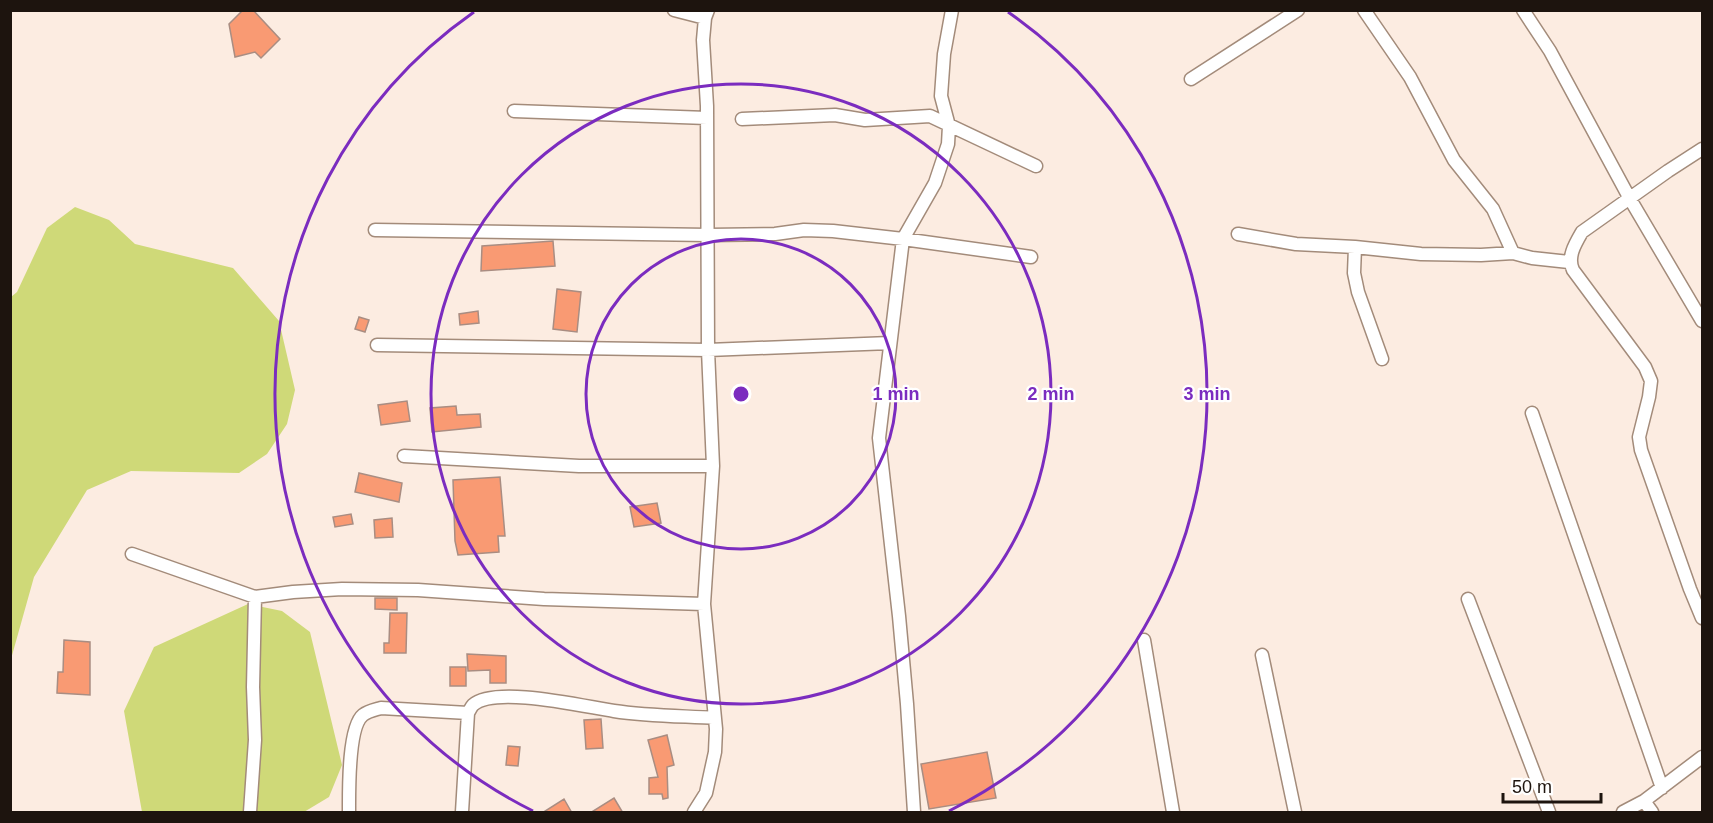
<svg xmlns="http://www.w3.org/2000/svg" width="1713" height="823" viewBox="0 0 1713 823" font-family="Arial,sans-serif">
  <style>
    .green { fill: #cfd978 }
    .building { fill: #f99a73; stroke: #a98d82; stroke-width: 1.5 }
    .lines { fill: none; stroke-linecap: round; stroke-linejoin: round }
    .street-casing { stroke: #a38b7a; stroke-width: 15 }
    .street { stroke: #fff; stroke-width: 12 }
    .ring { fill: none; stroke: #7b2cbf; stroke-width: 3 }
    .centre { fill: #7b2cbf; stroke: #fff; stroke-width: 3 }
    .ring-label { font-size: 18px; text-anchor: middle; font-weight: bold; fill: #7b2cbf; stroke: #fff; stroke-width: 4.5; stroke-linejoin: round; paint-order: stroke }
  </style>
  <rect width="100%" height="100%" fill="#fcece1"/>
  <path class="green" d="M75,207L109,220L135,244L233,268L279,321L295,390L287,424L267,454L239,473L131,471L87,490L34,577L11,659V297L17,292L47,228Z
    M248,604L282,611L310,632L342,765L329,797L304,812H142L124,711L154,647Z"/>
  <path class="building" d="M243,10H253L280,39L261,58L255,52L235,57L229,24Z
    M553,241L555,266L481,271L482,246Z
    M557,289L581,292L577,332L553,329Z
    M478,311L479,323L460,325L459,314Z
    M359,317L369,320L365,332L355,329Z
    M407,401L410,421L381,425L378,405Z
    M456,406L457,415L480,414L481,427L432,432L430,408Z
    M359,473L402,483L399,502L355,492Z
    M500,477L505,536H498L499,552L458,555L455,541L453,480Z
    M657,503L661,523L634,527L630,507Z
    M351,514L353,524L335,527L333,517Z
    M392,518L393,537L375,538L374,520Z
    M375,598H397V610L375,609Z
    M390,613H407L406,653H384V643H389Z
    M64,640L90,642V695L57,693L58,672H63Z
    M467,654L506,656V683H490V670L468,671Z
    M450,667H466V686H450Z
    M601,719L603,748L586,749L584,720Z
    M667,735L674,765L667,767L668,798L663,799L662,794H649V778L658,777L648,740Z
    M508,746L520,747L518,766L506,765Z
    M987,752L996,798L929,809L921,764Z
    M614,798L623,813H590Z
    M564,799L572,813H542Z"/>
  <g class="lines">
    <defs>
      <path id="street" d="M674,10L705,18
        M1364,10L1410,77L1454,160L1493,209L1513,253
        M1523,10L1550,51L1630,199L1702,321
        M1191,79L1298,10
        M514,111L707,118
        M742,119L835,115L865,120L930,116L1036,166
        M1702,149L1668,171L1582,232C1575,244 1567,257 1573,270L1645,367L1651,381L1649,397L1639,437L1641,450L1690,589L1702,618
        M375,230L709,235L775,234L804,230L833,231L903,239L1031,257
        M1238,234L1296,244L1355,247L1421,254L1481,255L1513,253L1532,258L1569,262
        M1355,247L1354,273L1358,292L1382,359
        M377,345L708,350L890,343
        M1532,413L1662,788
        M404,456L579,466H713
        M132,554L255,597L293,592L342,589L418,590L544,599L704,604
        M1468,599L1549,812
        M1144,640L1173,812
        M1262,655L1295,812
        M1644,801L1652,812
        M250,812L255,740L253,687L255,597
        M349,812C349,792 348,727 363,715C368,711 374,710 381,708L468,713
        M462,812L468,713C470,710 471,707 473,705C495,685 586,707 614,711C647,716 681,716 715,718
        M694,812L706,793L715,752L716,729L704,604L713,466L708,350L707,106L703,40L705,18L708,10
        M914,812L907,704L899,616L879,438L903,239L935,183L948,144L949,126L941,96L944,54L952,10
        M1623,812L1644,801L1702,757"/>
    </defs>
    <use href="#street" class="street-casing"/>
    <use href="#street" class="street"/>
  </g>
  <g class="ring">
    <circle cx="741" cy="394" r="155"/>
    <circle cx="741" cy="394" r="310"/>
    <path d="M533 811A466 466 0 0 1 474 12M1008 12A466 466 0 0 1 949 811"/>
  </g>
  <circle cx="741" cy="394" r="9" class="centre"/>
  <g class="ring-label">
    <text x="896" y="400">1 min</text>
    <text x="1051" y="400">2 min</text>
    <text x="1207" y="400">3 min</text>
  </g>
  <rect width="1713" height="823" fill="none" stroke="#1d140e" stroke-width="24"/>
  <path d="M1503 793v9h98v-9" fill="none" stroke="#1d140e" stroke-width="3"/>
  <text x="1512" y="793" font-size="18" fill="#1d140e" stroke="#ffffff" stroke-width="4.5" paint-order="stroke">50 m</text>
</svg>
